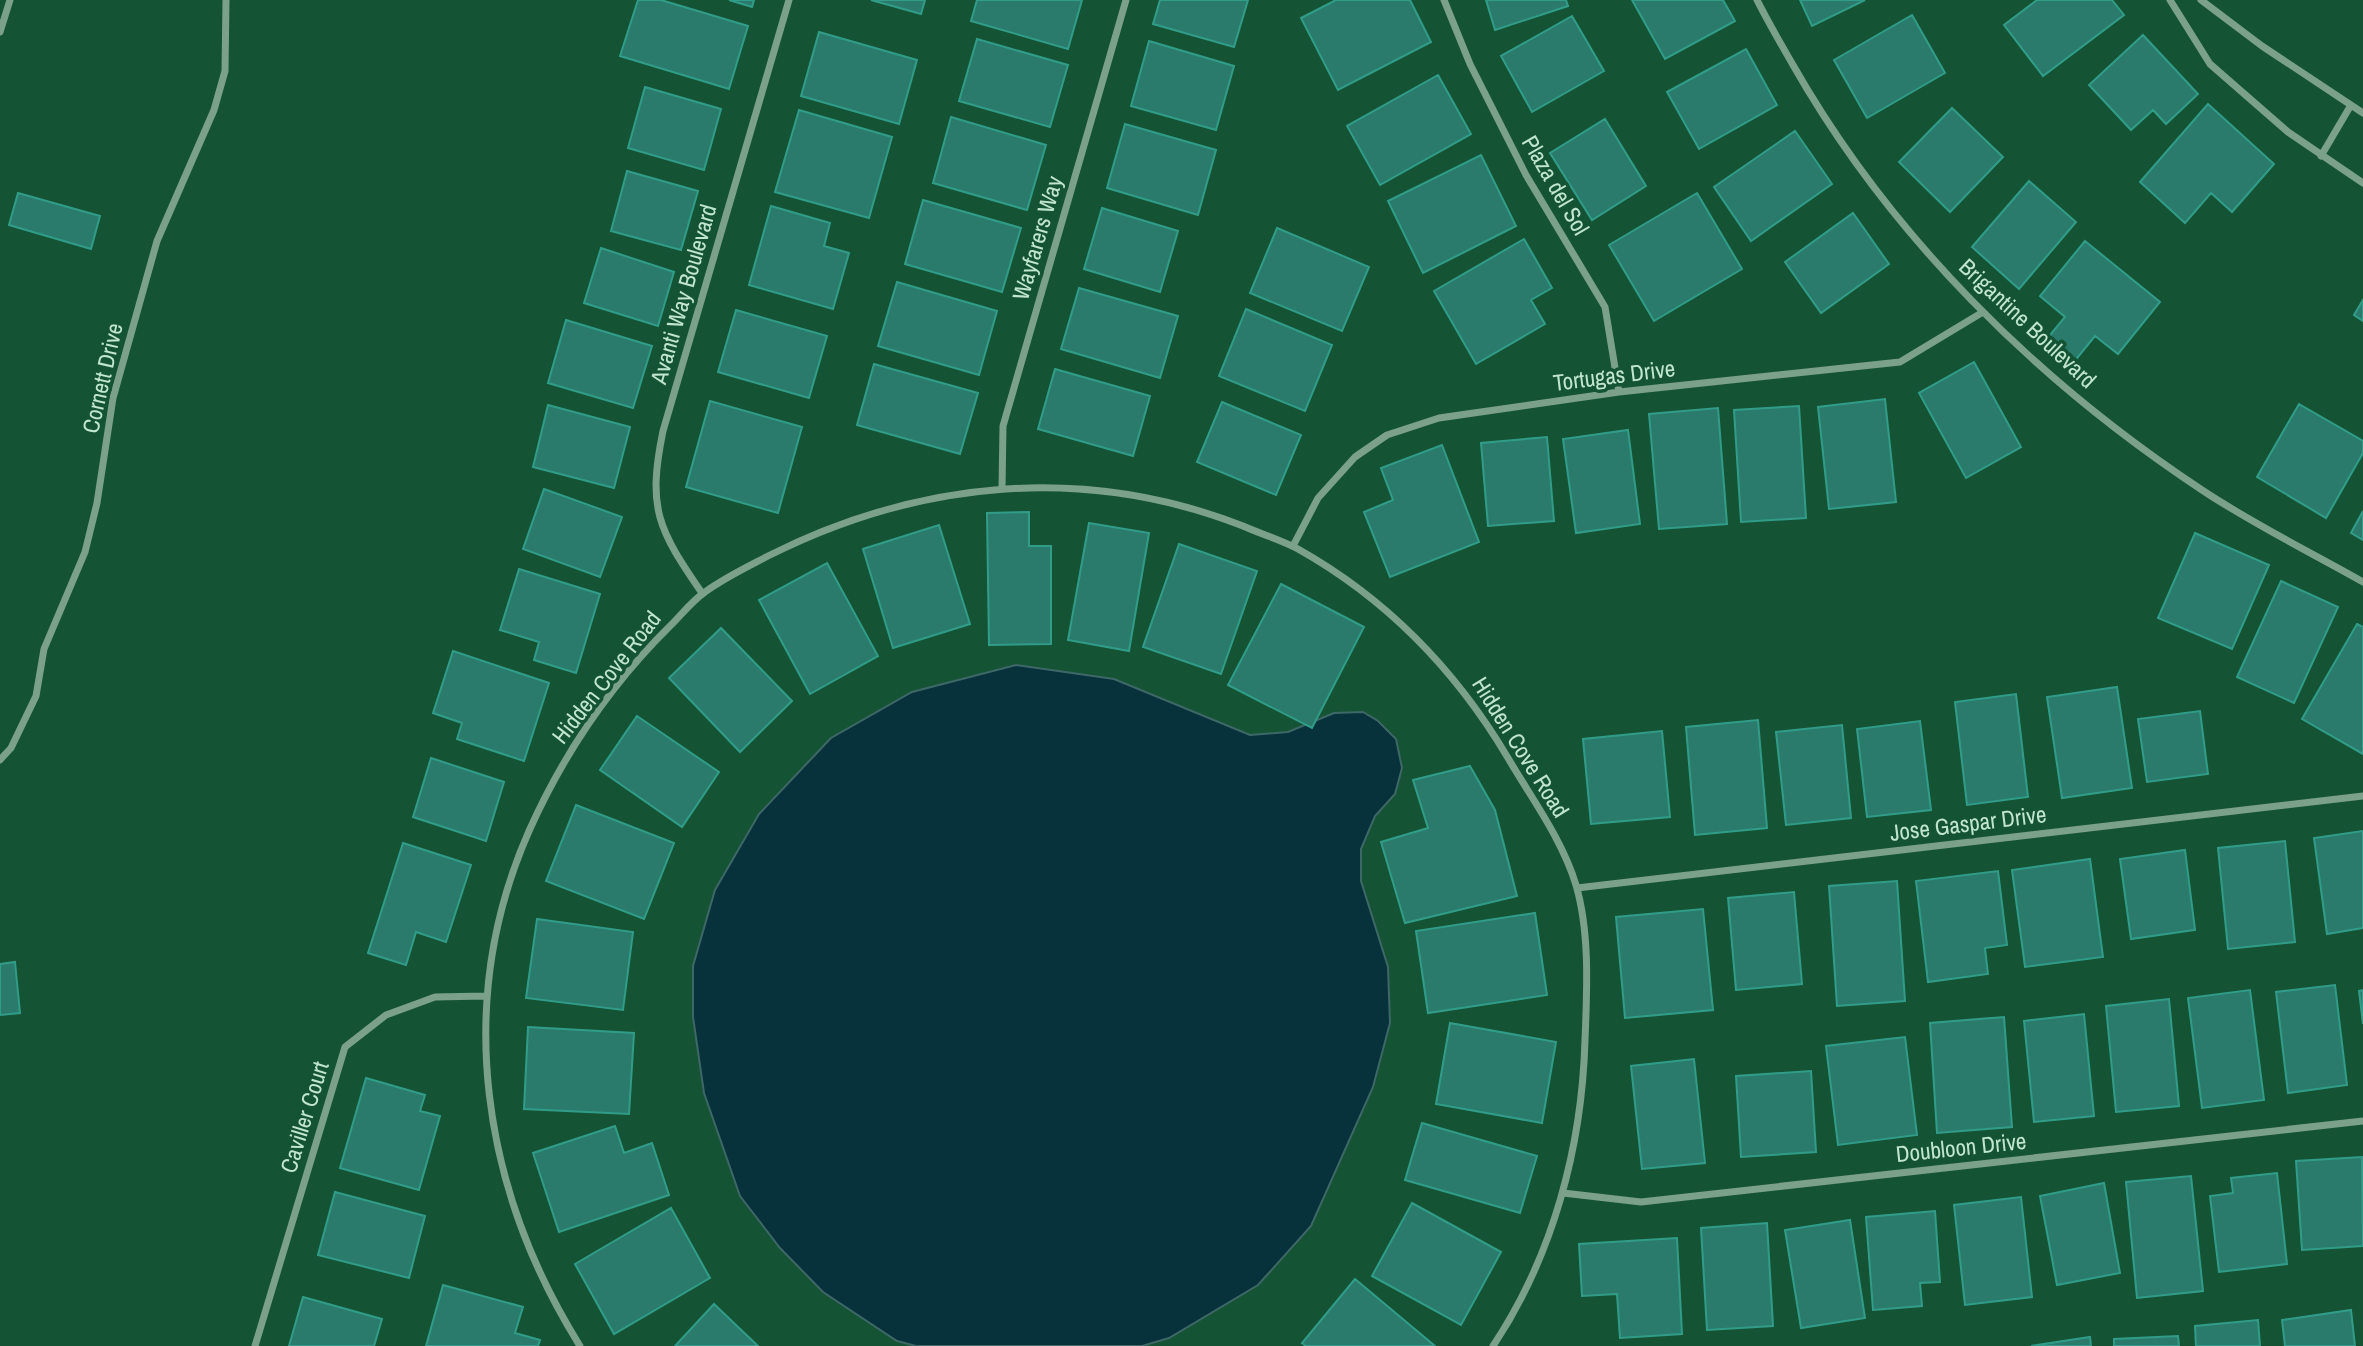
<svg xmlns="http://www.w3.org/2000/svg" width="2363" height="1346" viewBox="0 0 2363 1346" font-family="'Archivo Narrow',sans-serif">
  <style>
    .water { fill: #07313b; stroke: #3e6767; stroke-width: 2 }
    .building { fill: #2a7b6b; stroke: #319d89; stroke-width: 2 }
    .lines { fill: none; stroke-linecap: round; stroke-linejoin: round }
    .street { stroke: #7ba18a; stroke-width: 7 }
    .labels { text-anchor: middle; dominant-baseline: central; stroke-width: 7; stroke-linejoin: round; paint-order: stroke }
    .street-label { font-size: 23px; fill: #c0e6cf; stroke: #155335 }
  </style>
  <rect width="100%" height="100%" fill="#155335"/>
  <path class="water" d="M1016,665L1114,679L1250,735L1288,732L1334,713L1363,712L1378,721L1396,739L1402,768L1395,794L1375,816L1361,849V881L1388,967L1390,1023L1373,1087L1311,1226L1258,1285L1169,1338L1142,1346H916L897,1341L823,1292L780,1248L740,1196L704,1093L693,1017V966L715,890L759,814L831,738L912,692Z"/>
  <path class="building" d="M638,0H661L748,26L729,89L620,56Z
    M729,0H754L752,7Z
    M871,0H925L921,14Z
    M977,0H1082L1068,49L971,21Z
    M1160,0H1248L1234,47L1153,24Z
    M1336,0H1410L1431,42L1338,90L1301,18Z
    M1486,0H1566L1568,6L1495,30Z
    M1632,0H1723L1735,21L1665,59Z
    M1800,0H1865L1812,26Z
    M2037,0H2112L2124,15L2043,76L2004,25Z
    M1912,15L1945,73L1867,118L1834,60Z
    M1572,16L1604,71L1532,112L1501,56Z
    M819,32L917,60L899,124L801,96Z
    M2143,35L2198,94L2166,124L2153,110L2131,130L2089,85Z
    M977,39L1068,65L1050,127L959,101Z
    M1149,41L1234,66L1216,130L1131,106Z
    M1746,49L1777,105L1699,149L1667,92Z
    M1438,75L1471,134L1380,185L1347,126Z
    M645,87L721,109L704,170L628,148Z
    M2208,104L2274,164L2232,212L2211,193L2185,223L2140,182Z
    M1952,108L2003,157L1950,212L1899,162Z
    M799,110L892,137L869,218L775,192Z
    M951,117L1046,145L1027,210L933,183Z
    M1605,119L1646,186L1592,220L1550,153Z
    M1125,124L1216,150L1198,215L1107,188Z
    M1795,131L1832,184L1751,241L1714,187Z
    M1481,155L1516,226L1423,273L1388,201Z
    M627,171L698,191L681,250L611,231Z
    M2029,181L2076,222L2019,289L1972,247Z
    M18,193L100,216L91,249L9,225Z
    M1697,193L1742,269L1654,321L1609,245Z
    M923,200L1021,228L1002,292L905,264Z
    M771,206L830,223L824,246L849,253L833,309L749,285Z
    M1102,208L1178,231L1160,292L1084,269Z
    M1853,213L1889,264L1821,313L1785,262Z
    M1277,228L1369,267L1342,331L1250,293Z
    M1524,239L1552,288L1531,300L1545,324L1476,364L1434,291Z
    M2085,241L2160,302L2118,354L2095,336L2073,363L2045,341L2065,317L2040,296Z
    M601,248L674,272L658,326L584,303Z
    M897,282L997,311L979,375L878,346Z
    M1079,288L1178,316L1160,378L1061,349Z
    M2363,300V321L2354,315Z
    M1246,309L1332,345L1305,411L1219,376Z
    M736,310L827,336L809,398L718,372Z
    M566,320L652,346L633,408L548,383Z
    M1974,362L2021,447L1966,478L1919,393Z
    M874,364L978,393L960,454L857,425Z
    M1055,369L1150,396L1133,456L1038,429Z
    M1885,399L1896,502L1829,509L1818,407Z
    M710,401L802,427L778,513L686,487Z
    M1222,402L1301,435L1276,495L1197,462Z
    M2299,404L2363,441V453L2326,518L2257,477Z
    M548,405L630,427L614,488L533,467Z
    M1799,406L1806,518L1741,522L1734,410Z
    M1718,408L1727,524L1659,529L1649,414Z
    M1628,430L1640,524L1576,533L1563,439Z
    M1547,437L1554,521L1488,526L1481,443Z
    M1442,445L1479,542L1390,577L1364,512L1393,500L1381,468Z
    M544,489L622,517L600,577L523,549Z
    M2363,511V540L2351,533Z
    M1029,512V546H1051V644L989,645L987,513Z
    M1089,523L1149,533L1129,651L1068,640Z
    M939,525L970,624L893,648L863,549Z
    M2195,533L2269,565L2232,649L2158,618Z
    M1179,544L1257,571L1221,674L1143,647Z
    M827,563L878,656L810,694L759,600Z
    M519,569L600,594L576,673L534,660L539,642L500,630Z
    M2281,581L2338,607L2294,703L2237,677Z
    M1281,584L1364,627L1312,728L1228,685Z
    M2357,624L2363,627V754L2302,719Z
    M721,628L792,701L740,752L669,678Z
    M453,651L549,683L524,761L457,739L462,723L433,713Z
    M2117,687L2132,788L2062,798L2047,697Z
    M2016,694L2028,797L1967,805L1955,702Z
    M2200,711L2208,774L2147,782L2138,719Z
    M637,716L719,772L682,827L600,770Z
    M1758,720L1767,828L1695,835L1686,727Z
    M1920,721L1931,810L1867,817L1857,729Z
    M1842,725L1851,818L1786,825L1776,732Z
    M1662,731L1670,817L1591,824L1583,739Z
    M431,758L504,782L486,841L413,817Z
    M1470,766L1495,810L1517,896L1405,923L1381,842L1428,828L1413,780Z
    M576,805L674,843L644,919L546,881Z
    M2363,831V928L2327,934L2314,838Z
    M2285,841L2295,942L2228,949L2218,848Z
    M403,843L471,865L446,942L416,932L406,965L368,953Z
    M2185,850L2195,930L2131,939L2120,859Z
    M2090,859L2103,957L2025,967L2012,870Z
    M1998,871L2007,945L1985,948L1988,974L1928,982L1916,881Z
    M1897,881L1905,1001L1837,1006L1829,886Z
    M1794,892L1802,984L1736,990L1728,898Z
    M1703,909L1713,1010L1625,1018L1616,917Z
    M1535,913L1547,995L1428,1013L1416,931Z
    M537,919L633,932L623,1010L526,998Z
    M15,962L20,1013L0,1015V964Z
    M2335,985L2347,1085L2288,1093L2276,992Z
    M2250,990L2264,1100L2202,1108L2188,998Z
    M2363,990V1024L2359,991Z
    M2169,999L2179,1106L2116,1112L2106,1006Z
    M2084,1014L2094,1116L2034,1122L2024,1021Z
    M2004,1017L2012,1127L1937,1133L1930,1023Z
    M1450,1023L1556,1042L1542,1123L1436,1104Z
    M528,1027L634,1033L629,1114L524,1109Z
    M1905,1037L1917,1135L1838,1145L1826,1046Z
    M1694,1059L1705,1163L1642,1169L1631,1066Z
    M1811,1071L1816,1152L1741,1157L1736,1076Z
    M366,1078L425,1095L420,1111L440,1116L419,1190L340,1168Z
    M1422,1123L1537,1156L1520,1213L1405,1180Z
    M615,1126L624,1153L652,1143L669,1195L559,1232L533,1153Z
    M2362,1157L2363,1246L2302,1250L2296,1161Z
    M2277,1173L2287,1264L2219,1272L2210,1196L2233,1193L2231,1178Z
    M2191,1176L2203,1291L2137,1298L2126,1182Z
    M2104,1183L2120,1273L2057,1285L2040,1196Z
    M335,1192L425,1216L409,1278L318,1255Z
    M2021,1197L2032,1297L1965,1305L1954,1205Z
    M1412,1203L1501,1252L1461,1325L1372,1276Z
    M671,1208L710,1278L614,1334L575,1264Z
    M1935,1211L1940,1282L1920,1283L1922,1306L1873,1310L1866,1217Z
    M1850,1220L1865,1318L1801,1328L1785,1230Z
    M1767,1223L1773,1326L1707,1330L1701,1228Z
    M1677,1238L1682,1334L1620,1338L1617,1294L1582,1296L1579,1244Z
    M1355,1279L1435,1346H1306L1302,1343Z
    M443,1285L523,1307L515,1333L540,1340L538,1346H426Z
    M303,1297L382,1319L374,1346H289Z
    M714,1304L758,1346H675Z
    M2351,1310L2355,1346H2285L2282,1320Z
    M2258,1320L2260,1346H2196L2195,1326Z
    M2178,1336L2179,1346H2114V1339Z
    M2090,1337L2091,1346H2031Z"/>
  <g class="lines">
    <path class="street" d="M1444,0L1470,64L1526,175L1605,307L1619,392
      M1757,0C1768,22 1781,44 1793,65C1891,237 2037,381 2202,490C2253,524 2310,552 2363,582
      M2170,0L2210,64L2288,132L2363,183
      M2201,0L2262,46L2363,113
      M0,32L10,0
      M2321,156L2351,105
      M1002,488L1003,426L1126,0
      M1293,546L1318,498L1355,457L1387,435L1439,418L1619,392L1900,362L1983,312
      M702,593C658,529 647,509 663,431L789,0
      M0,760L11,748L36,696L44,649L85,552L97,503L113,398L157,241L214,110L225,71L226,0
      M1577,888L2363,796
      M1563,1193L1641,1202L2363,1121
      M255,1346L345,1047L386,1015L435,997L485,996
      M580,1346C482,1189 453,1003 529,831C563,755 611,684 671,625C682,614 692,601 705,592C724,578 747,567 768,556C919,480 1084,464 1243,526C1261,534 1281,540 1298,549C1387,599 1457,672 1508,758C1532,799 1562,839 1576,885C1590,933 1587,990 1585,1040C1582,1147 1553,1256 1493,1346"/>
  </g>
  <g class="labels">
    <g class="street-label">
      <text transform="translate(1556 185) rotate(60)">Plaza del Sol</text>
      <text transform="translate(1037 238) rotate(-74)">Wayfarers Way</text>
      <text transform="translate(683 294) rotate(-74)">Avanti Way Boulevard</text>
      <text transform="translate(2028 323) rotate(43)">Brigantine Boulevard</text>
      <text transform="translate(1614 375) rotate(-7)">Tortugas Drive</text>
      <text transform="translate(102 378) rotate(-77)">Cornett Drive</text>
      <text transform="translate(606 677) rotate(-52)">Hidden Cove Road</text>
      <text transform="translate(1521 747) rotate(58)">Hidden Cove Road</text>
      <text transform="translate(1968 823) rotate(-7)">Jose Gaspar Drive</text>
      <text transform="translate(304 1117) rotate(-73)">Caviller Court</text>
      <text transform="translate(1961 1147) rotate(-6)">Doubloon Drive</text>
    </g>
  </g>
</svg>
